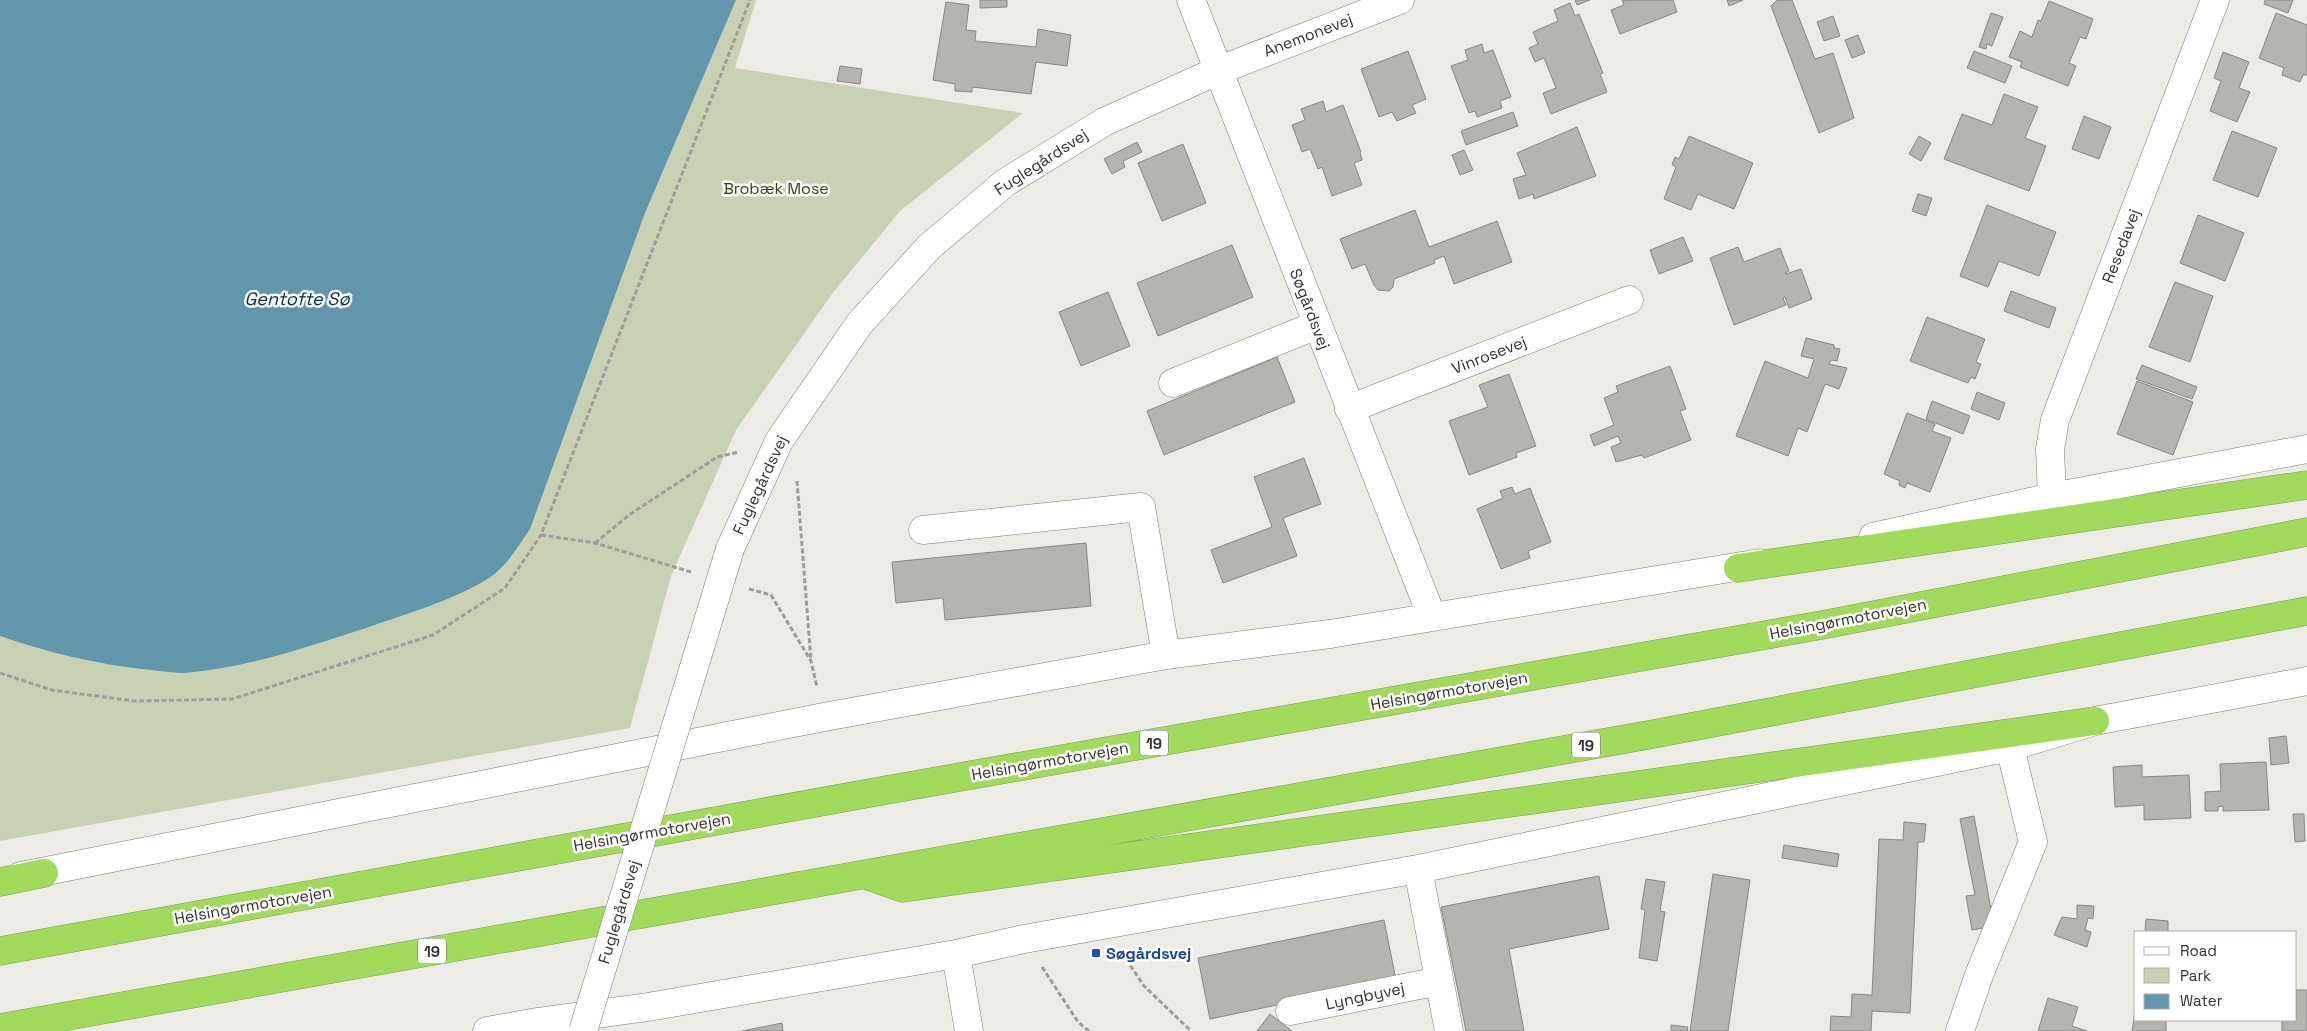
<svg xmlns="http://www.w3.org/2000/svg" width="2307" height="1031" viewBox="0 0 2307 1031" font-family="'Space Grotesk',sans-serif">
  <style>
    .green { fill: #c9d1b4 }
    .water { fill: #6196ab }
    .building { fill: #b6b4af; stroke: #888782 }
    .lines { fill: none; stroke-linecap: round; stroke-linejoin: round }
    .minor-casing { stroke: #7e7c77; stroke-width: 29 }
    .highway-casing { stroke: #7ba04c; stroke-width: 29 }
    .path { stroke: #9f9d99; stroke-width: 3; stroke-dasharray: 5 2.5; stroke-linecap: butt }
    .minor { stroke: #fff; stroke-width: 28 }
    .highway { stroke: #a2db5c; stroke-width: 28 }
    .minor-bridge-casing { stroke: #7e7c77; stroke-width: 29; stroke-linecap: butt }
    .minor-bridge { stroke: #fff; stroke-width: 28 }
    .transit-dot { fill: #1a4fb4; stroke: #fff; stroke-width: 2 }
    .labels { text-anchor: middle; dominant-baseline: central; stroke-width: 5; stroke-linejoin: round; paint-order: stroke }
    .shield { fill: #fff; stroke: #706f6d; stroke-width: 1 }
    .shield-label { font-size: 15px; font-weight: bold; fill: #32312f }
    .street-label { font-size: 16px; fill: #32312f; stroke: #fff }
    .park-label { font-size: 16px; fill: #364009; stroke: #fff }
    .transit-label { font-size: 16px; font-weight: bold; fill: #164399; stroke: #fff; text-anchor: start }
    .water-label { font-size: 18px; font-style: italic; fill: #003040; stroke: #fff }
  </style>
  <rect width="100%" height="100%" fill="#edebe6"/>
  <path class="green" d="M736,0H756L735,68L1023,113L900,211L832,294L736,430L671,576L630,728L0,841V636L40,649L93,662L184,673L239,664L302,648L387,621L441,601L488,578L502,568L598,338L645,213Z"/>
  <path class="water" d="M0,0H736L645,213L530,529C518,546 507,566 489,578C452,601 406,614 366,628C307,647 247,668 185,673C175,673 162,671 151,670C99,665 49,653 0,636Z"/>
  <path class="building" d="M980,0H1007V7L980,8Z
    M1575,0H1590L1577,5Z
    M1622,0H1673L1677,12L1620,34L1611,10L1624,5Z
    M1727,0H1743L1729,6Z
    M1777,0H1792L1815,59L1833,53L1854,118L1819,133L1771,6Z
    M2265,0H2293L2288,13L2264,4Z
    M2049,1L2093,19L2086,39L2080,37L2069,63L2076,66L2068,86L2020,67L2022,62L2009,57L2020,31L2032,37L2038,20L2041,21Z
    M946,2L969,5L966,30L976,31L975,41L1036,47L1038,29L1071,35L1067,66L1036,62L1031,94L972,87V92L955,91V84L933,80Z
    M1570,3L1575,16L1579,14L1603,73L1600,74L1607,92L1551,114L1543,93L1556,88L1544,58L1535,62L1529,48L1538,44L1533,32L1558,21L1554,10Z
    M1991,13L2003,17L1992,46L1987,44L1986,49L1979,47Z
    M2276,13L2307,25V75H2303L2300,82L2282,75L2284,68L2259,58Z
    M1833,16L1840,36L1824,41L1817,22Z
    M1858,35L1865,53L1852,58L1845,40Z
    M1482,44L1484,53L1493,50L1511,97L1500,101L1502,108L1477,117L1475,111L1469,113L1451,66L1468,60L1465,50Z
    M1408,51L1426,99L1412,105L1416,113L1397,121L1392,112L1379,117L1361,69Z
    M1974,51L2012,66L2005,83L1967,68Z
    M2223,52L2249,62L2239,88L2250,92L2237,122L2210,111L2221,81L2214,78Z
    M840,66L862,69L860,84L837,81Z
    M2004,94L2038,107L2025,138L2046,146L2029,191L1944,159L1962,114L1992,125Z
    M1323,101L1326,112L1343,105L1361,152H1360L1362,160L1354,163L1362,185L1332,196L1322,167L1318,169L1310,149L1302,152L1292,125L1305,120L1301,109Z
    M1513,112L1518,126L1466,145L1461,131Z
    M2084,116L2111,127L2099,159L2072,149Z
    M1577,127L1596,176L1534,199L1533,194L1519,199L1513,179L1526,175L1517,153Z
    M2232,131L2277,148L2258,197L2213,180Z
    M1689,136L1753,163L1734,209L1698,194L1691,210L1664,199L1676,167L1672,165L1675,157L1679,159Z
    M1919,136L1931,143L1921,161L1909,154Z
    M1137,142L1142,152L1123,161L1125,167L1112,174L1104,159Z
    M1183,144L1206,203L1162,221L1138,163Z
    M1464,150L1473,170L1460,175L1452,155Z
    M1918,194L1932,198L1926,216L1912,211Z
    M1987,205L2056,232L2039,276L1999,261L1988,287L1960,276Z
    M1415,210L1429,247L1497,221L1512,262L1454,284L1444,256L1434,260L1435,263L1394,279L1393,287L1389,291L1378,290L1374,285L1365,264L1352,269L1340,239Z
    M2198,215L2244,233L2225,281L2180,263Z
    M1683,237L1693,261L1659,274L1650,250Z
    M1232,245L1253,297L1158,336L1137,283Z
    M1738,247L1744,262L1780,248L1789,271L1785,273L1786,274L1801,269L1812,299L1789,308L1785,297L1783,298L1786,305L1734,325L1710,258Z
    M2175,282L2213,296L2190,362L2149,347Z
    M2011,291L2056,308L2049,328L2004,311Z
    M1108,292L1130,346L1081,366L1059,312Z
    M1927,317L1985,339L1976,362L1981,364L1975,379L1971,377L1968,383L1910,361Z
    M1806,338L1834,345V348L1840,349L1837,361L1831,360L1829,364L1847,368L1839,389L1825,384L1807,432L1798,428L1788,456L1736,436L1765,361L1808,378L1814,359L1801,356Z
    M1277,357L1295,402L1164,455L1147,411Z
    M2142,365L2197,387L2192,399L2136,379Z
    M1670,366L1686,409L1680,411L1691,440L1644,458L1642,455L1616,462L1611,447L1621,443L1618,436L1594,446L1590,435L1614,425L1604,398L1618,392L1616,386Z
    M1509,374L1536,446L1516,453L1517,457L1469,475L1449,421L1488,407L1479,385Z
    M2137,381L2193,402L2173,455L2117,434Z
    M1977,392L2005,403L1999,420L1971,409Z
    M1932,401L1970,416L1963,434L1926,419Z
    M1907,413L1935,424L1932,431L1951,438L1930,492L1907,483L1905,488L1899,485L1900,481L1884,474Z
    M1304,458L1321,504L1283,518L1297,556L1223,583L1211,550L1272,527L1254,477Z
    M1512,487L1515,494L1530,488L1551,542L1528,551L1530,558L1501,569L1477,509L1503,498L1500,491Z
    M1086,543L1091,606L945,620L943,598L896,603L892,562Z
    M2286,736L2289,763L2271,765L2269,738Z
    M2266,762L2269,810L2223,811V806L2218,807V811H2205V792L2221,791L2220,764Z
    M2142,765V777L2189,775L2191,818L2144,820V805L2115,807L2113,767Z
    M2293,814H2304L2305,841L2295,842Z
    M1974,816L1994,926L1972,930L1966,896L1975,895L1960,819Z
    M1904,822L1926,824L1924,842H1918L1910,1013L1872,1011L1871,1031H1830L1831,1016L1851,1017L1852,994L1872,995L1879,839L1903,840Z
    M1784,845L1839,854L1837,867L1782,858Z
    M1713,874L1750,880L1728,1031H1690Z
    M1599,876L1609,929L1509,949L1524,1031H1466L1441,907Z
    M1646,879L1665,882L1660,911L1665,912L1657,961L1639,958L1645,910L1641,909Z
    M2077,905L2094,906L2093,919L2088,918L2085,930L2091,932L2087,947L2054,935L2062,917L2077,919Z
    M2146,919L2168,921V932H2145Z
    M1384,920L1396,980L1210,1019L1198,958Z
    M2296,990H2307V1031H2282V1020H2296Z
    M2048,998L2078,1007L2072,1026L2087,1031H2038Z
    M2136,1004V1020H2166V1031H2132Z
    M1270,1014L1292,1031H1257Z
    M782,1023L783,1031H742Z
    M1671,1025L1688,1027L1687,1031H1671Z"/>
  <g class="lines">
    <defs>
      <path id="minor" d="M1191,0L1432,617
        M1173,383L1317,325
        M1349,409L1629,300
        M2052,497L2050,449L2055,420L2215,0
        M923,530L1141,507L1166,655
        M1873,537L2052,497L2307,449
        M730,549L779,441L860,323L929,247L1006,182L1104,122L1217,71L1400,0
        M1418,869L1449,1031
        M21,876L824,717L1166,655L1330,634L1760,563
        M956,954L969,1031
        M1290,1011L1439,981
        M487,1031L537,1022L648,1007L956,954L1024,939L1418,869L2010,747L2095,721L2307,681
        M1960,1031L1979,975L2033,842L2010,747"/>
      <path id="highway" d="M1738,568L2307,485
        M866,875L903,888L2095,721
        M0,882L44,873
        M0,951L881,791L1822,625L2307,532
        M0,1028L1648,735L2307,611"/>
    </defs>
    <use href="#minor" class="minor-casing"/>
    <use href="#highway" class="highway-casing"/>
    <path class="path" d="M797,481L811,661
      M541,535L595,543L691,572
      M595,543L629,515L717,457L739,452
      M749,589L771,595L811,661L817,687
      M0,673L52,690L134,701L232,699L433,635L505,588L541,535L750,0
      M1122,953L1144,986L1191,1031
      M1042,967L1078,1022L1089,1031"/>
    <use href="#minor" class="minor"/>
    <use href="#highway" class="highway"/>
    <defs>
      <path id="minor-bridge" d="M583,1031L730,549"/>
    </defs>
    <use href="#minor-bridge" class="minor-bridge-casing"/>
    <use href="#minor-bridge" class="minor-bridge"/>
  </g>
  <rect class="transit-dot" x="1091" y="948" width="10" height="10" rx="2.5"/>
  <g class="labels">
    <g class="shield">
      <rect x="1140" y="730.5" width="28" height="25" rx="4"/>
      <rect x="1572" y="732.5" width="28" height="25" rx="4"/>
      <rect x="418" y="938.5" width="28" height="25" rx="4"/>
    </g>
    <g class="shield-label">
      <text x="1154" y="743">19</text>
      <text x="1586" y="745">19</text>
      <text x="432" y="951">19</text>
    </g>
    <g class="street-label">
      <text transform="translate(1308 35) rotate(-21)">Anemonevej</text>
      <text transform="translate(1041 162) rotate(-33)">Fuglegårdsvej</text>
      <text transform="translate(2121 246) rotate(-69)">Resedavej</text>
      <text transform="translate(1310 309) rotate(69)">Søgårdsvej</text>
      <text transform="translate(1489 355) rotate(-21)">Vinrosevej</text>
      <text transform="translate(760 485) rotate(-65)">Fuglegårdsvej</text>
      <text transform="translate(1848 619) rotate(-11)">Helsingørmotorvejen</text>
      <text transform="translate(1449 691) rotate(-10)">Helsingørmotorvejen</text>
      <text transform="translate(1050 761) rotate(-10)">Helsingørmotorvejen</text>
      <text transform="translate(652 832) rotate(-10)">Helsingørmotorvejen</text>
      <text transform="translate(253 905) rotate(-10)">Helsingørmotorvejen</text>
      <text transform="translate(619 912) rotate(-73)">Fuglegårdsvej</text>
      <text transform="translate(1365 996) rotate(-12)">Lyngbyvej</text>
    </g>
    <g class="park-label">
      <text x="776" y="188">Brobæk Mose</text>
    </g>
    <g class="transit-label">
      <text x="1106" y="953">Søgårdsvej</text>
    </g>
    <g class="water-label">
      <text x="297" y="298">Gentofte Sø</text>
    </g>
  </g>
  <rect x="2134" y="931" width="162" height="90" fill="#ffffff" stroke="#adadac"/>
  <rect x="2144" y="947" width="25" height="8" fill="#ffffff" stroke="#adadac"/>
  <text x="2180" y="956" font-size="15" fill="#32312f">Road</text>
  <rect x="2144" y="968" width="25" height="15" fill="#c9d1b4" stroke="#adadac"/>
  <text x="2180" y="981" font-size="15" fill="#32312f">Park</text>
  <rect x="2144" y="994" width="25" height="15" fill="#6196ab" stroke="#adadac"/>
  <text x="2180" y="1006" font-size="15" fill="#32312f">Water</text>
</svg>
